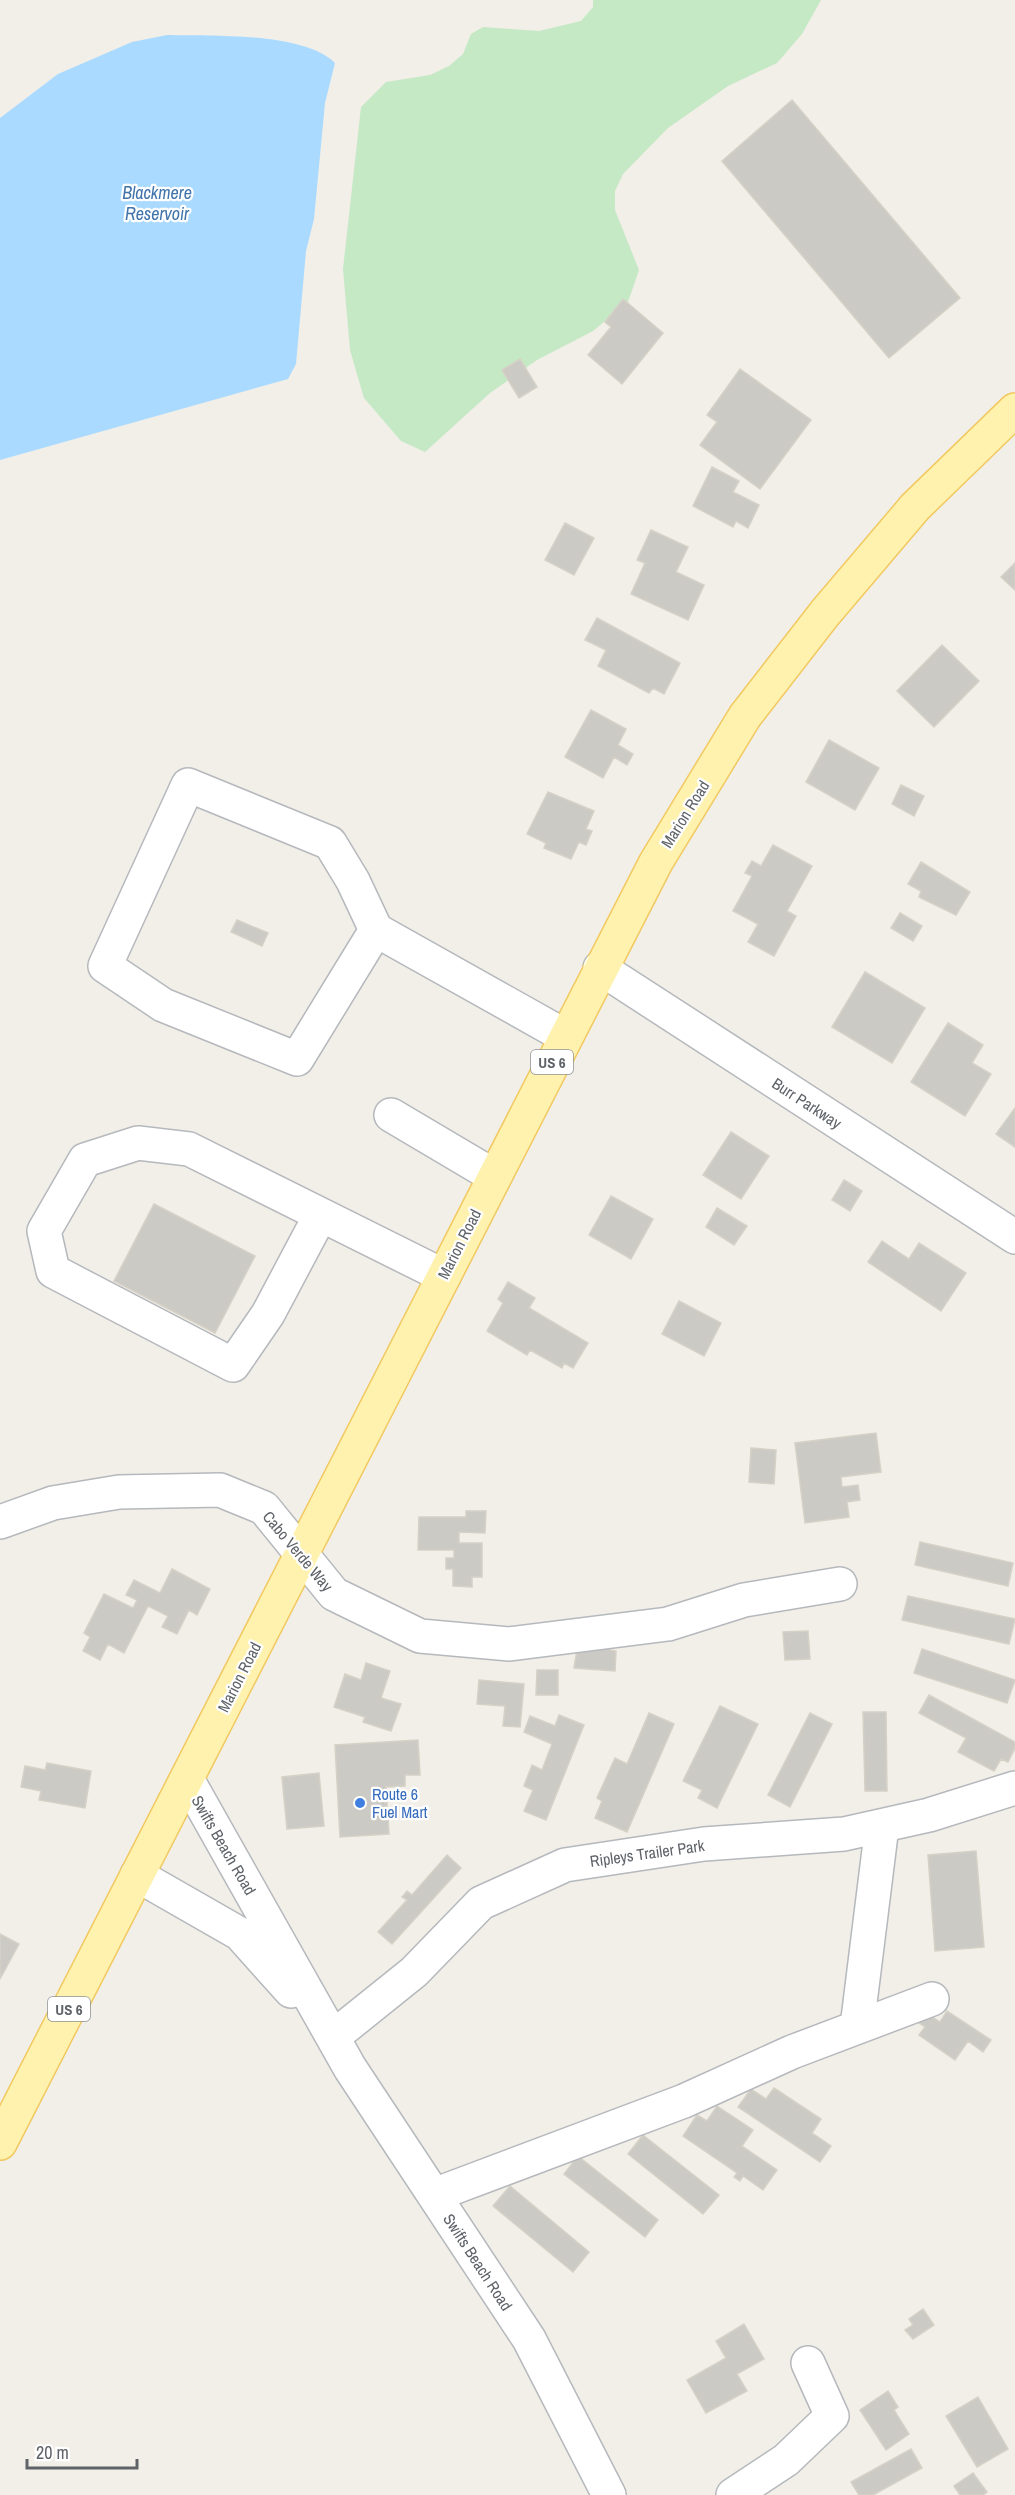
<svg xmlns="http://www.w3.org/2000/svg" width="1015" height="2495" viewBox="0 0 1015 2495" font-family="'Archivo Narrow',sans-serif">
  <style>
    .green { fill: #c5e8c5 }
    .water { fill: #aadaff }
    .building { fill: #cccac5; stroke: #d6d1c6; stroke-width: 1.5 }
    .lines { fill: none; stroke-linecap: round; stroke-linejoin: round }
    .minor-casing { stroke: #b5b8bc; stroke-width: 36 }
    .major-casing { stroke: #f2c960; stroke-width: 36 }
    .minor { stroke: #fff; stroke-width: 33 }
    .major { stroke: #fff2af; stroke-width: 33 }
    .shop-dot { fill: #3f7fe0; stroke: #fff; stroke-width: 2 }
    .labels { text-anchor: middle; dominant-baseline: central; stroke-width: 4.5; stroke-linejoin: round; paint-order: stroke }
    .shield { fill: #fff; stroke: #8f9295; stroke-width: 1.5 }
    .shield-label { font-size: 15px; font-weight: bold; fill: #5f6368 }
    .street-label { font-size: 16px; fill: #5f6368; stroke: #fff }
    .shop-label { font-size: 16px; fill: #366cbe; stroke: #fff; text-anchor: start }
    .water-label { font-size: 18px; font-style: italic; fill: #4174aa; stroke: #fff }
  </style>
  <rect width="100%" height="100%" fill="#f1efe8"/>
  <path class="green" d="M593,0H821L802,34L777,63L728,86L668,128L623,174L615,191V210L639,270L628,302L593,331L537,360L490,393L425,452L401,441L364,398L350,350L343,269L361,107L386,82L430,75L449,66L463,54L471,34L483,27L539,31L581,21L593,7Z"/>
  <path class="water" d="M167,35C210,36 304,32 335,63L325,103L314,219L306,251L296,364L288,379L0,460V118L58,74L132,42Z"/>
  <path class="building" d="M792,100L960,298L889,358L722,161Z
    M623,299L663,333L622,384L588,355L611,327L605,322Z
    M520,359L537,387L519,398L502,370Z
    M740,369L811,420L760,489L700,445L717,422L707,415Z
    M712,467L739,481L733,492L759,505L748,528L736,521L733,527L693,506Z
    M565,523L594,538L574,575L545,560Z
    M651,530L688,547L676,572L704,585L688,620L631,594L645,563L637,560Z
    M1015,563V590L1001,577Z
    M597,618L680,663L664,694L653,688L649,693L598,666L606,650L585,640Z
    M942,645L979,681L934,727L897,691Z
    M591,710L626,729L618,745L633,754L627,765L614,757L603,778L565,757Z
    M829,740L879,768L855,810L806,782Z
    M901,785L924,796L914,816L892,804Z
    M548,792L594,811L586,829L592,831L586,845L579,842L571,859L544,848L546,843L527,834Z
    M773,845L812,866L787,911L796,916L774,956L748,942L758,924L733,911L752,876L745,873L752,861L761,866Z
    M921,862L970,892L956,915L919,897L921,891L908,884Z
    M900,913L922,926L913,941L891,928Z
    M237,920L268,933L262,946L231,932Z
    M865,972L925,1008L892,1063L832,1027Z
    M948,1023L983,1045L972,1063L991,1074L965,1116L911,1082Z
    M1015,1108V1147L996,1134Z
    M731,1132L769,1156L741,1199L703,1175Z
    M844,1180L862,1191L850,1211L832,1200Z
    M611,1196L653,1219L631,1259L589,1235Z
    M154,1204L255,1256L215,1333L114,1281Z
    M717,1208L747,1226L734,1245L706,1227Z
    M882,1241L909,1259L919,1243L966,1273L941,1311L868,1262Z
    M508,1282L535,1298L529,1308L588,1343L573,1368L564,1363L562,1368L530,1350L527,1355L487,1331L503,1303L498,1299Z
    M679,1301L721,1323L704,1356L662,1334Z
    M876,1433L881,1472L841,1477L842,1487L858,1485L860,1500L847,1502L849,1517L805,1523L795,1443Z
    M751,1448L776,1450L774,1484L749,1482Z
    M466,1511H486L485,1533L459,1532V1543H482V1577H472V1587L453,1586V1569H446V1558H454V1550H418L419,1517H466Z
    M920,1542L1013,1563L1008,1586L915,1565Z
    M172,1569L210,1589L197,1615L189,1610L177,1634L162,1627L168,1616L148,1606L124,1653L108,1644L100,1660L83,1651L90,1637L84,1633L104,1594L133,1608L137,1600L126,1595L134,1580L160,1593Z
    M908,1596L1015,1619L1009,1644L902,1620Z
    M808,1631L810,1659L785,1660L783,1632Z
    M578,1644L616,1651L615,1671L574,1668Z
    M922,1649L1015,1680L1007,1703L914,1673Z
    M366,1663L390,1671L381,1698L401,1704L391,1731L363,1722L365,1717L334,1707L345,1674L361,1680Z
    M537,1670H558V1695H536Z
    M479,1680L524,1684L520,1727L503,1726L505,1706L477,1704Z
    M929,1695L1015,1742V1748L1008,1762L1001,1759L994,1771L958,1752L966,1738L919,1713Z
    M720,1706L758,1724L717,1808L698,1798L702,1790L683,1781Z
    M863,1712H886L887,1791H865Z
    M649,1713L674,1724L627,1832L595,1818L602,1801L597,1798L615,1758L627,1764Z
    M810,1713L832,1724L790,1807L768,1795Z
    M559,1715L584,1725L546,1820L524,1811L533,1790L524,1786L532,1765L542,1770L552,1744L524,1732L530,1716L555,1726Z
    M418,1740L420,1775H405V1786L386,1787L389,1834L340,1837L335,1745Z
    M47,1763L91,1771L85,1808L39,1800L41,1791L21,1787L25,1766L45,1770Z
    M319,1773L324,1826L287,1829L282,1777Z
    M976,1851L984,1947L935,1951L928,1855Z
    M447,1855L461,1868L392,1944L378,1932L407,1900L402,1897L407,1891L412,1895Z
    M0,1934L19,1944L0,1979Z
    M919,2008L940,2022L947,2011L991,2040L983,2052L968,2041L955,2060L919,2035L925,2027L912,2018Z
    M774,2088L821,2119L812,2133L831,2146L820,2162L738,2107L751,2089L766,2099Z
    M717,2106L753,2130L742,2146L777,2170L763,2190L743,2176L740,2181L734,2177L737,2173L683,2136L697,2115L707,2121Z
    M643,2135L719,2195L703,2214L628,2154Z
    M578,2156L658,2220L645,2237L564,2174Z
    M510,2186L589,2252L573,2272L493,2206Z
    M923,2309L934,2325L913,2339L905,2330L913,2325L909,2319Z
    M744,2324L764,2359L737,2374L747,2391L706,2413L687,2380L726,2358L716,2341Z
    M888,2391L898,2407L894,2410L909,2434L886,2450L860,2410Z
    M978,2397L1008,2449L977,2467L946,2416Z
    M911,2449L922,2468L873,2495H859L851,2482Z
    M973,2473L987,2492L983,2495H960L954,2486Z"/>
  <g class="lines">
    <defs>
      <path id="minor" d="M376,930L353,881L330,843L188,785L105,966L163,1005L297,1059L376,930L565,1036
        M600,968L1015,1237
        M391,1115L494,1176
        M320,1216L268,1314L233,1365L53,1271L44,1231L85,1160L138,1143L189,1149L444,1276
        M0,1522L53,1503L119,1492L220,1490L264,1508L334,1594L420,1636L510,1644L668,1624L744,1600L840,1584
        M187,1779L350,2068L529,2339L609,2495
        M137,1875L240,1934L291,1991
        M857,2027L882,1826
        M333,2037L414,1972L481,1903L565,1865L704,1844L844,1834L929,1815L1015,1788
        M434,2195L684,2101L792,2052L932,1999
        M733,2495L786,2460L832,2416L808,2363"/>
      <path id="major" d="M0,2143L656,862L745,716L825,613L915,507L1015,410"/>
    </defs>
    <use href="#minor" class="minor-casing"/>
    <use href="#major" class="major-casing"/>
    <use href="#minor" class="minor"/>
    <use href="#major" class="major"/>
  </g>
  <circle class="shop-dot" cx="360" cy="1803" r="6"/>
  <g class="labels">
    <g class="shield">
      <rect x="531" y="1050" width="42" height="24" rx="4.5"/>
      <rect x="48" y="1997" width="42" height="24" rx="4.5"/>
    </g>
    <g class="shield-label">
      <text x="552" y="1062">US 6</text>
      <text x="69" y="2009">US 6</text>
    </g>
    <g class="street-label">
      <text transform="translate(685 814) rotate(-58)">Marion Road</text>
      <text transform="translate(807 1103) rotate(33)">Burr Parkway</text>
      <text transform="translate(459 1244) rotate(-63)">Marion Road</text>
      <text transform="translate(298 1551) rotate(50)">Cabo Verde Way</text>
      <text transform="translate(239 1677) rotate(-63)">Marion Road</text>
      <text transform="translate(224 1845) rotate(60)">Swifts Beach Road</text>
      <text transform="translate(647 1853) rotate(-8)">Ripleys Trailer Park</text>
      <text transform="translate(478 2262) rotate(57)">Swifts Beach Road</text>
    </g>
    <g class="shop-label">
      <text x="372" y="1794">Route 6<tspan x="372" dy="18">Fuel Mart</tspan></text>
    </g>
    <g class="water-label">
      <text x="157" y="192">Blackmere<tspan x="157" dy="21">Reservoir</tspan></text>
    </g>
  </g>
  <path d="M27 2459v9h110v-9" fill="none" stroke="#5f6368" stroke-width="3"/>
  <text x="36" y="2459" font-size="18" fill="#5f6368" stroke="#ffffff" stroke-width="4.5" paint-order="stroke">20 m</text>
</svg>
